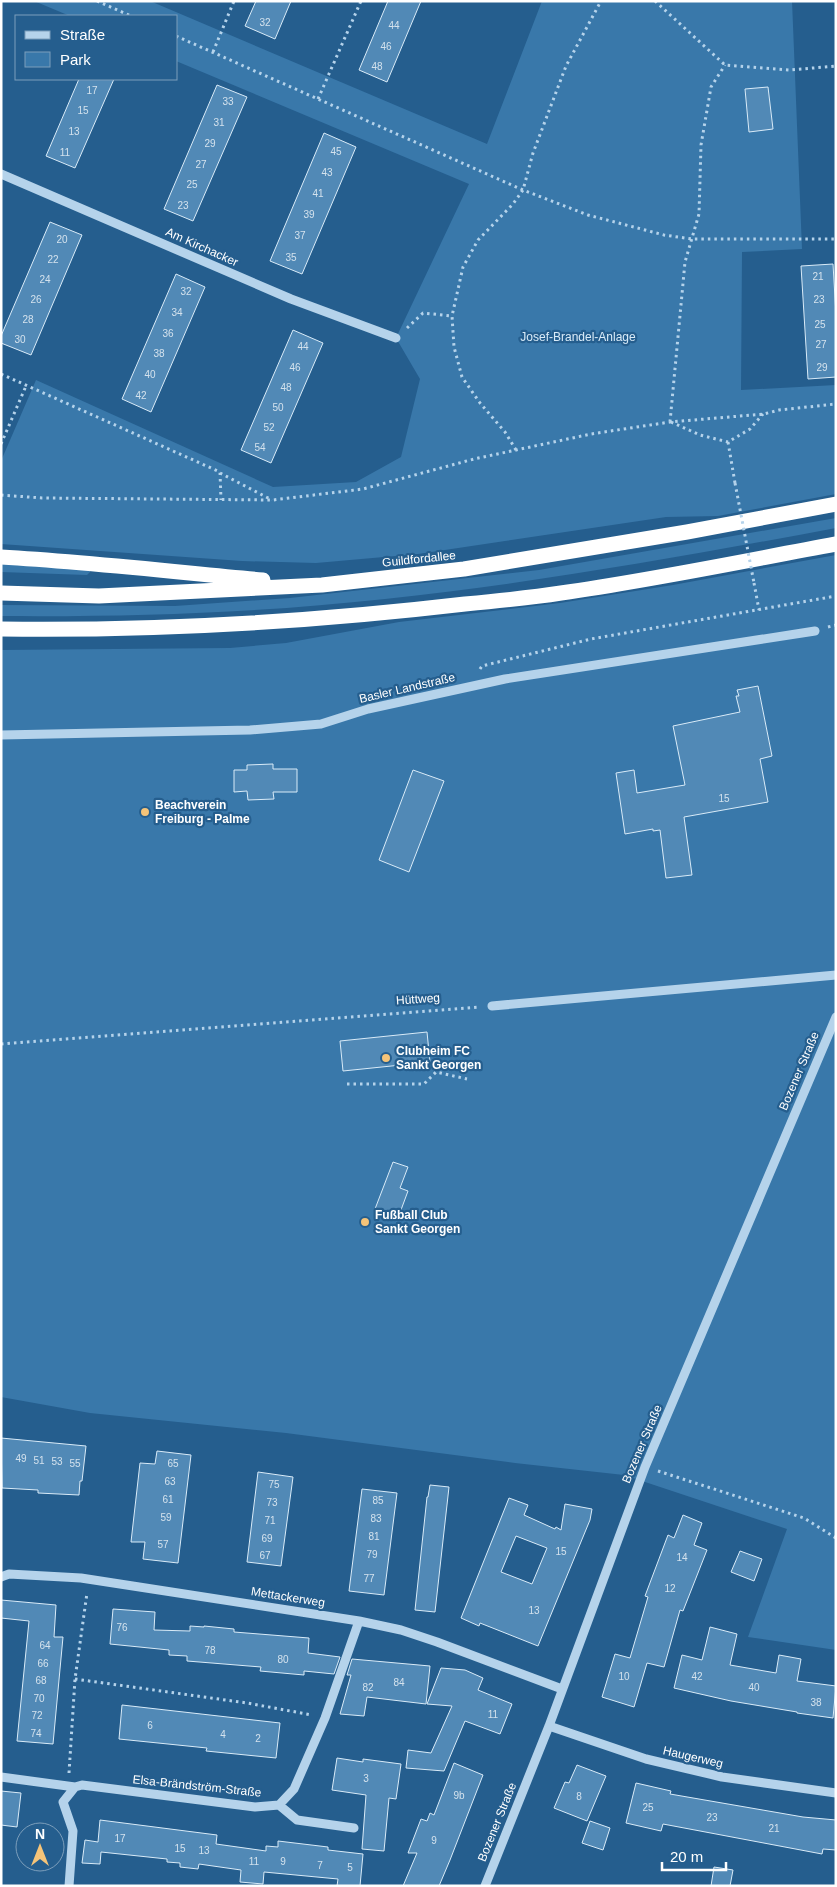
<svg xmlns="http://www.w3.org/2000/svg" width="837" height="1887" viewBox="0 0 837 1887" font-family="Helvetica,sans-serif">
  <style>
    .green { fill: #3978aa }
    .building { fill: #5189b6; stroke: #d9ebf8; fill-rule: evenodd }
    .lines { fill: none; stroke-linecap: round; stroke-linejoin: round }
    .path { stroke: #b5d3eb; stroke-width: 3; stroke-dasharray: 2.5 4; stroke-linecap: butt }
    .minor { stroke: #b5d3eb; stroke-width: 9 }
    .highway { stroke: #fff; stroke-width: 15 }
    .path-bridge { stroke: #b5d3eb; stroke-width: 3; stroke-dasharray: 2.5 4; stroke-linecap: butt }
    .poi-dot { fill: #f5c479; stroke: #255e8e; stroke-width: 2 }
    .labels { text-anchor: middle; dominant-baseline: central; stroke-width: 4.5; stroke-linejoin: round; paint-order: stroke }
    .number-label { font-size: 10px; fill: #d4e2ed }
    .street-label { font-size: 12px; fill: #fff; stroke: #255e8e }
    .park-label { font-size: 12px; fill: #d9ebf8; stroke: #255e8e }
    .poi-label { font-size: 12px; font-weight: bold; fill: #fff; stroke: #255e8e; text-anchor: start }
  </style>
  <rect width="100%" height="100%" fill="#255e8e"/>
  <path class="green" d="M34,1H150L487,144L542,1H792L802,249L742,252L741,390L836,385V494L718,516L666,517L418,554L316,563L242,561L1,544V461L36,380L273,487L356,482L401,457L420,379L396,338L469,184L176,61V16H70Z
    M836,518V528C686,556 536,583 385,599C257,613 130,617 1,616V605L175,606L290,598L539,570Z
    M836,555V1650L748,1637L787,1529L624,1475L515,1463L286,1433L90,1413L1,1397V650L230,648L286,643L399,622L560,603L673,585Z
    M1,562L90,569V572L87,575L1,572Z"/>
  <path class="building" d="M256,1H291L275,39L245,26Z
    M388,1H421L387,82L359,70Z
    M79,79H114L75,168L46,156Z
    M217,85L247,97L193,221L164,209Z
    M768,87L773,129L749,132L745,89Z
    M324,133L356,147L302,274L270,261Z
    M50,222L82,235L31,355L1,343V336Z
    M833,264L836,315V377L808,379L801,266Z
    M176,274L205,287L151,412L122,399Z
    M293,330L323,343L271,463L241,450Z
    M758,686L772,756L760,759L768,802L684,817L692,875L666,878L660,830L653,831V829L625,834L616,773L634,770L637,793L685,785L673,726L740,712L736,696H739L737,690Z
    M273,764V769H297V792H273L274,799L248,800L247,791L234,792V770H247V765Z
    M413,770L444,781L409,872L379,860Z
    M427,1032L430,1062L343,1071L340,1041Z
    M393,1162L408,1167L400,1188L408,1191L398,1218L375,1209Z
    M1,1438L86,1446L82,1481H80L79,1495L38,1493V1490L2,1488Z
    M157,1451L191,1455L178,1563L143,1559L145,1542H131L140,1463L155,1464Z
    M258,1472L293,1477L281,1566L247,1562Z
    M430,1485L449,1487L435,1612L415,1610L427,1497H428Z
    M362,1489L397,1493L384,1595L349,1591Z
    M509,1498L528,1505L524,1515L555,1529L556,1527L561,1530L565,1504L592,1509L590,1520L538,1646L480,1623L479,1626L461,1618ZM516,1536L547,1548L532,1584L501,1572Z
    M683,1515L702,1523L694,1545L707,1550L683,1611L680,1610L664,1667L647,1663L634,1707L602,1697L615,1654L630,1658L648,1597L645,1596L668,1535L674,1538Z
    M740,1551L762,1559L754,1581L731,1572Z
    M1,1600L56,1605L54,1637H63L53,1744L17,1741L29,1621L1,1618Z
    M113,1609L155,1612L154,1630L190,1631V1626L204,1627V1626L234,1629V1632L309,1638L308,1653L340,1657L334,1674L304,1671V1675L260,1671L261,1667L187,1661V1656L169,1655V1650L110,1644Z
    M710,1627L737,1634L730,1665L776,1673L779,1655L801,1659L797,1681L836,1686L833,1718L797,1713V1712L731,1701L674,1688L682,1655L702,1660Z
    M352,1659L430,1666L426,1704L367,1697L364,1716L340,1714L351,1675H347Z
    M441,1668L465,1670L483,1678L478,1690L512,1704L500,1734L465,1721L444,1771L406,1768L408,1750L431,1753L452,1706L427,1704Z
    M122,1705L280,1723L276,1758L206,1751L207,1748L119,1739Z
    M337,1758L363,1762V1759L401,1764L396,1799L389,1798L384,1851L362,1849L366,1795L332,1790Z
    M454,1763L483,1775L450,1860L439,1886H403L417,1853H408L421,1819L427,1821L430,1813L434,1815Z
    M577,1765L606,1776L587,1821L554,1808L565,1782L569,1783Z
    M636,1783L671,1791L670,1794L803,1817L836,1820V1850L823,1849L822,1854L663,1824L661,1831L626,1823Z
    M1,1791L21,1793L17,1827L1,1825Z
    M100,1820L217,1835L216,1844L266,1851V1846L278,1847V1841L328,1847V1850L363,1854L360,1886H337L338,1879L264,1872L263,1884L240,1882L241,1870L199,1864L198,1869L180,1867V1863L167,1862V1859L101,1852L100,1864L82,1863L85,1840L98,1842Z
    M590,1821L610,1828L603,1850L582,1843Z
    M714,1867L733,1870L730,1886H711Z"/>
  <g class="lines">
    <path class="path" d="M97,1L131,16
      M655,1L725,65L790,70L836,66
      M176,36L523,190L588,215L664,235L692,239H836
      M213,52L234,1
      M318,99L361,1
      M407,328L423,313L452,316
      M1,374L220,472L221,500
      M670,422L685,262L699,214L701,145L711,87L725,65
      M671,422L700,435L728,442L750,429L763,414
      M728,442L735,483
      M1,444L26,386
      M516,450L505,432L480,403L462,377L454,347L452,316L463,267L478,240L513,204L523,190L533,153L566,66L601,1
      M220,473L272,500
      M1,495L42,498L273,500L363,489L474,459L591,434L670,422L764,414L779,410L836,404
      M754,583L759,610
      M828,627L836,625
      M480,669L482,666L591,639L836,596
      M1,1044L479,1007
      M347,1084H424L436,1072L467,1079
      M658,1471L804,1518L836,1538
      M75,1679L247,1703L312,1715
      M69,1773L75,1679L87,1593"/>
    <path class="minor" d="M1,174L291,299L396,338
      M1,735L250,730L321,724L368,709L505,679L815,631
      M492,1006L836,975
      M1,1577L9,1574L81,1578L359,1621L401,1630L437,1642L562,1689
      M549,1726L646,1759L722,1777L836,1793
      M1,1777L75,1787
      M279,1805L297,1820L354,1828
      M69,1886L73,1831L63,1802L75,1787L82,1785L255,1807L279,1805L294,1789L325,1718L359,1621
      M485,1886L549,1726L645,1467L836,1017"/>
    <path class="highway" d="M1,557C89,562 176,572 263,580
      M1,593L99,596L322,585L464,569L687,532L836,504
      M1,629C156,631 311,622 465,604C497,601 529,598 561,593C653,580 744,561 836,544"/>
    <path class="path-bridge" d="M735,483L754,583"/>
  </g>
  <g class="poi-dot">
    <circle cx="145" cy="812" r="5"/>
    <circle cx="386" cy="1058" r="5"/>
    <circle cx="365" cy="1222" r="5"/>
  </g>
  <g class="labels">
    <g class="number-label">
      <text x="265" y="22">32</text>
      <text x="394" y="25">44</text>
      <text x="386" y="46">46</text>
      <text x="377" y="66">48</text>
      <text x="92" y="90">17</text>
      <text x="228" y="101">33</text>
      <text x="83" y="110">15</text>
      <text x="219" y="122">31</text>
      <text x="74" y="131">13</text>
      <text x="210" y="143">29</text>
      <text x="336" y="151">45</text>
      <text x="65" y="152">11</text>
      <text x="201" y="164">27</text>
      <text x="327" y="172">43</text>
      <text x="192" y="184">25</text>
      <text x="318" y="193">41</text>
      <text x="183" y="205">23</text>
      <text x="309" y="214">39</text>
      <text x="300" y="235">37</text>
      <text x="62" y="239">20</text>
      <text x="291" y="257">35</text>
      <text x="53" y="259">22</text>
      <text x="818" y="276">21</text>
      <text x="45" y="279">24</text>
      <text x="186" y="291">32</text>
      <text x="36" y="299">26</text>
      <text x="819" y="299">23</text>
      <text x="177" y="312">34</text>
      <text x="28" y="319">28</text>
      <text x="820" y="324">25</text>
      <text x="168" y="333">36</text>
      <text x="20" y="339">30</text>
      <text x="821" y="344">27</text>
      <text x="303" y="346">44</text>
      <text x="159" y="353">38</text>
      <text x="295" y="367">46</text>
      <text x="822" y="367">29</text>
      <text x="150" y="374">40</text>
      <text x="286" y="387">48</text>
      <text x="141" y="395">42</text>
      <text x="278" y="407">50</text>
      <text x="269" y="427">52</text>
      <text x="260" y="447">54</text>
      <text x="724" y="798">15</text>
      <text x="21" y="1458">49</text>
      <text x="39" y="1460">51</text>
      <text x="57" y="1461">53</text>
      <text x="75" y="1463">55</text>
      <text x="173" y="1463">65</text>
      <text x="170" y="1481">63</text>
      <text x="274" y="1484">75</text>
      <text x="168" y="1499">61</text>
      <text x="378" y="1500">85</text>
      <text x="272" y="1502">73</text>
      <text x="166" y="1517">59</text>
      <text x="376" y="1518">83</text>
      <text x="270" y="1520">71</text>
      <text x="374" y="1536">81</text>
      <text x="267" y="1538">69</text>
      <text x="163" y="1544">57</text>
      <text x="561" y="1551">15</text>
      <text x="372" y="1554">79</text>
      <text x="265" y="1555">67</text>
      <text x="682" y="1557">14</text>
      <text x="369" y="1578">77</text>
      <text x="670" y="1588">12</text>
      <text x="534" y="1610">13</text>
      <text x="122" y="1627">76</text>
      <text x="45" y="1645">64</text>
      <text x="210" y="1650">78</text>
      <text x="283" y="1659">80</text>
      <text x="43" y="1663">66</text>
      <text x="624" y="1676">10</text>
      <text x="697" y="1676">42</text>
      <text x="41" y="1680">68</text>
      <text x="399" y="1682">84</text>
      <text x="368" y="1687">82</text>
      <text x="754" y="1687">40</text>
      <text x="39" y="1698">70</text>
      <text x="816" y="1702">38</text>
      <text x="493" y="1714">11</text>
      <text x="37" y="1715">72</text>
      <text x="150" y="1725">6</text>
      <text x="36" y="1733">74</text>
      <text x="223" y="1734">4</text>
      <text x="258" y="1738">2</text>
      <text x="366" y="1778">3</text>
      <text x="459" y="1795">9b</text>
      <text x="579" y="1796">8</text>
      <text x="648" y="1807">25</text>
      <text x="712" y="1817">23</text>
      <text x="774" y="1828">21</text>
      <text x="120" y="1838">17</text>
      <text x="434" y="1840">9</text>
      <text x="180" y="1848">15</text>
      <text x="204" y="1850">13</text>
      <text x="254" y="1861">11</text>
      <text x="283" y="1861">9</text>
      <text x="320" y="1865">7</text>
      <text x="350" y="1867">5</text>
    </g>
    <g class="street-label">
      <text transform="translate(202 247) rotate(24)">Am Kirchacker</text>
      <text transform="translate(419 559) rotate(-6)">Guildfordallee</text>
      <text transform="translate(407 688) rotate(-13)">Basler Landstraße</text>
      <text transform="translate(418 999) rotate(-4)">Hüttweg</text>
      <text transform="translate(799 1071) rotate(-67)">Bozener Straße</text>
      <text transform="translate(642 1444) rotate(-67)">Bozener Straße</text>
      <text transform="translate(288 1597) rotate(9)">Mettackerweg</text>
      <text transform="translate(693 1757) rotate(13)">Haugerweg</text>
      <text transform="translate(197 1786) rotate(6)">Elsa-Brändström-Straße</text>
      <text transform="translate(497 1822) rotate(-68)">Bozener Straße</text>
    </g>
    <g class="park-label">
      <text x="578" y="337">Josef-Brandel-Anlage</text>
    </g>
    <g class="poi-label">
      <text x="155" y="805">Beachverein<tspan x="155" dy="14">Freiburg - Palme</tspan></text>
      <text x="396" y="1051">Clubheim FC<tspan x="396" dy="14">Sankt Georgen</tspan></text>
      <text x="375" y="1215">Fußball Club<tspan x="375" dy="14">Sankt Georgen</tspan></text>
    </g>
  </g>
  <rect width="837" height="1887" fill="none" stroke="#ffffff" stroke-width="5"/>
  <rect x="15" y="15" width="162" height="65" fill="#255e8e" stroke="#7c9ebb"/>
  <rect x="25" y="31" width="25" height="8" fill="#b5d3eb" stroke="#7c9ebb"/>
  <text x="60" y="40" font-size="15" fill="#ffffff">Straße</text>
  <rect x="25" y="52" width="25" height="15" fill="#3978aa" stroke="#7c9ebb"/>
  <text x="60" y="65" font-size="15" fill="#ffffff">Park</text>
  <g transform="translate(40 1847)"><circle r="24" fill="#255e8e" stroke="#7c9ebb"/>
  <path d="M0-4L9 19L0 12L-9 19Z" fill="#f5c479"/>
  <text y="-8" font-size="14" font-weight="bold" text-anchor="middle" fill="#ffffff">N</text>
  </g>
  <path d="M662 1862v8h64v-8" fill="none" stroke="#ffffff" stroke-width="2.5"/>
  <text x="670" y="1862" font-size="15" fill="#ffffff" stroke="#255e8e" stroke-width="4" paint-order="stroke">20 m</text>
</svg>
